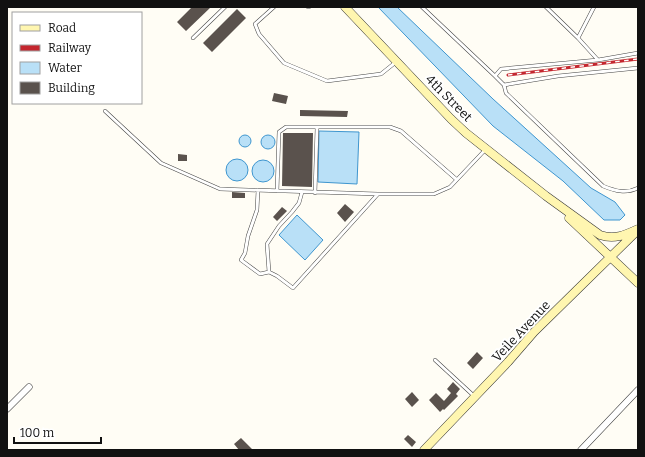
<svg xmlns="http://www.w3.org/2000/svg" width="645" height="457" viewBox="0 0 645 457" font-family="Bitter,serif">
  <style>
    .water { fill: #b9e0f7; stroke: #3f96cf }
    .building { fill: #5a524d }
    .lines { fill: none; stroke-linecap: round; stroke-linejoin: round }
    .lane-casing { stroke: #444; stroke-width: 4 }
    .street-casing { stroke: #444; stroke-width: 7 }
    .secondary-casing { stroke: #333; stroke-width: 9 }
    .lane { stroke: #fff; stroke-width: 3 }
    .street { stroke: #fff; stroke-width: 6 }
    .secondary { stroke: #fff6b0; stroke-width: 8 }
    .rail-casing { stroke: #c4262e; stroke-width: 3 }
    .rail { stroke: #fff; stroke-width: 1.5; stroke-dasharray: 4.5; stroke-linecap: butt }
    .labels { text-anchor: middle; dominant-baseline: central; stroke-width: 4; stroke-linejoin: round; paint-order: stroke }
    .street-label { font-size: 13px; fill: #111; stroke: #fff }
  </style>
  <rect width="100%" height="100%" fill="#fffdf5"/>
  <path class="water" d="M378,7H397L493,99L591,188L615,202L625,215L620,220H604L563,181L493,126Z
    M319,131L359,132L357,184L318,182Z
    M239 141a6 6 0 1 1 12 0a6 6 0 1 1-12 0Z
    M261 142a7 7 0 1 1 14 0a7 7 0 1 1-14 0Z
    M226 170a11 11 0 1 1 22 0a11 11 0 1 1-22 0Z
    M252 171a11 11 0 1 1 22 0a11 11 0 1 1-22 0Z
    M297,215L323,240L305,260L279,235Z"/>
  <path class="building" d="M192,7H211L186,31L177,22Z
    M237,9L246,18L212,52L203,43Z
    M274,93L288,96L286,104L272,101Z
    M300,110L348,111L347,117L300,116Z
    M283,133H313L312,187L282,186Z
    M178,154L187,155V161H178Z
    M232,192L245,193V198H232Z
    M345,204L354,212L345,222L337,213Z
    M282,207L287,211L277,221L273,217Z
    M477,352L483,358L473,369L467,363Z
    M453,382L460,389L456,394L458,396L444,410L443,409L440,412L429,400L436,393L444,401L451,393L447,389Z
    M412,392L419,400L412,407L405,399Z
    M408,435L416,442L412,447L404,439Z
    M241,438L253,450H239L234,444Z"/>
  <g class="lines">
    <defs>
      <path id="lane" d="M274,7L255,24L259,34L284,63L327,81L381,74L396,62
        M308,7H309
        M422,7L495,76
        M546,7L578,38L594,7
        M193,38L225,7
        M578,38L598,60L501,69L495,76L504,85L558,76L638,68
        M598,60L638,53
        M504,85L506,93L603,186C615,191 626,194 638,188
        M105,111L161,163L220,189L378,194H434L450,187L485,150
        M258,190L257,210L248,236L245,253L241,260L260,274L269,272L267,244L279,226L292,212L299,203L302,192
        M277,191L279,132L286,127H390L401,131L456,179
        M315,193L317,128
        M269,272L277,276L293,288L378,194
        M435,360L474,396"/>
      <path id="street" d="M7,409L29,387
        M581,450L638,390"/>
      <path id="secondary" d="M345,7L451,119L466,133L546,196L600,235C614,240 625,235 638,229
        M569,218L638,283
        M424,450L508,362L534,332L637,231"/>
    </defs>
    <use href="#lane" class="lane-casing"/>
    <use href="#street" class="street-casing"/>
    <use href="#secondary" class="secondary-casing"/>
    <use href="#lane" class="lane"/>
    <use href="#street" class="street"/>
    <use href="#secondary" class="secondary"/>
    <defs>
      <path id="rail" d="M508,75L638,59"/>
    </defs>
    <use href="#rail" class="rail-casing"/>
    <use href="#rail" class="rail"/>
  </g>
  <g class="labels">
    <g class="street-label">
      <text transform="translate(449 98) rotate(45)">4th Street</text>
      <text transform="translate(521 331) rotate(-47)">Veile Avenue</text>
    </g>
  </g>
  <rect width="645" height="457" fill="none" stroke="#111111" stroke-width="16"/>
  <rect x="12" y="12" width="130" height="92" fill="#ffffff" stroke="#a0a0a0"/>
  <rect x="20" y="25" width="20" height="6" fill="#fff6b0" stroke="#a0a0a0"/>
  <text x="48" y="32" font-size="12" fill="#111111">Road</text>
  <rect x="20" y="45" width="20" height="6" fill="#c4262e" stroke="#a0a0a0"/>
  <text x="48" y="52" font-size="12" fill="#111111">Railway</text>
  <rect x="20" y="62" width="20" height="12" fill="#b9e0f7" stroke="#a0a0a0"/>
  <text x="48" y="72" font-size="12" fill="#111111">Water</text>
  <rect x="20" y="82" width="20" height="12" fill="#5a524d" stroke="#a0a0a0"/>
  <text x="48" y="92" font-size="12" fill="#111111">Building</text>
  <path d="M14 437v6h87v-6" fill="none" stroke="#111111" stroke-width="2"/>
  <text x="20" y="437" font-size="12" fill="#111111" stroke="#ffffff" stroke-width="3" paint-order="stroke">100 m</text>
</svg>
